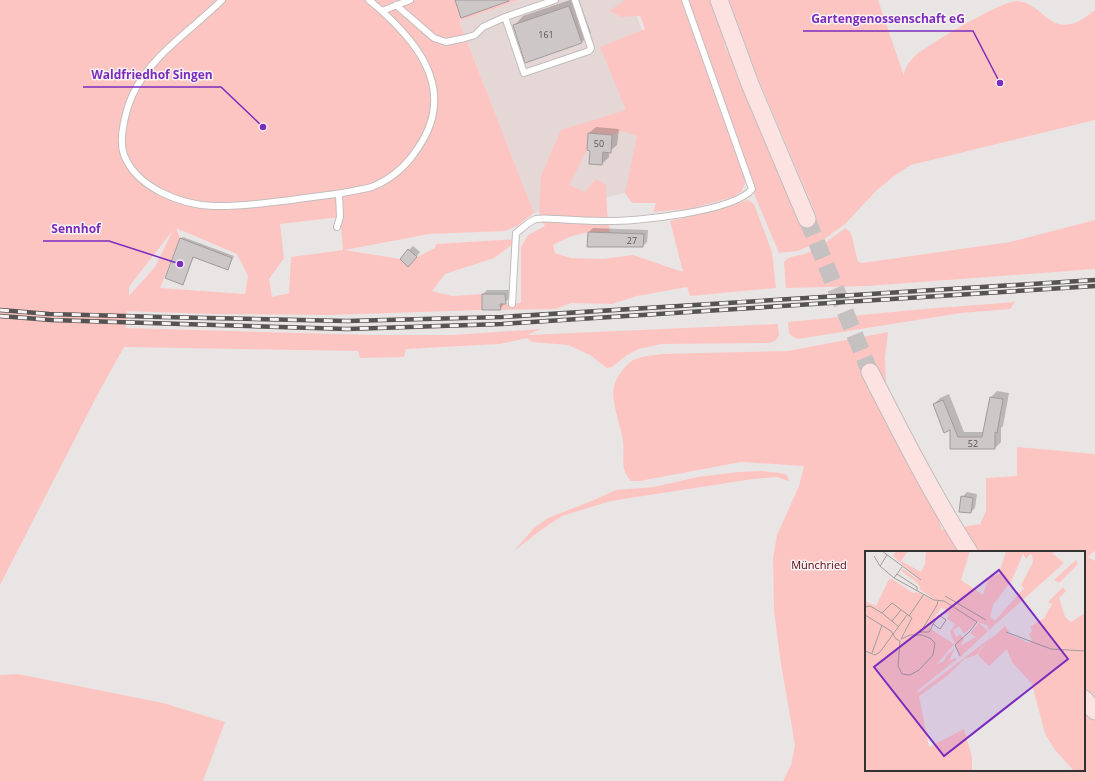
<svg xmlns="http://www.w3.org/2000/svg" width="1095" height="781" viewBox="0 0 1095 781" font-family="'Open Sans',sans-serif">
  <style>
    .built { fill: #e4d7d6 }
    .green { fill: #fdc5c2; fill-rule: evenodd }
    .shadow { fill: #0003 }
    .building { fill: #cdc7c7; stroke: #a19c9c }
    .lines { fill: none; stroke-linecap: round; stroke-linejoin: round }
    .secondary-tunnel { stroke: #c5c1c1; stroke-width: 17; stroke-dasharray: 17 8; stroke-linecap: butt }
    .service-casing { stroke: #c2bdbc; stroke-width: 8 }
    .secondary-casing { stroke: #c2bdbc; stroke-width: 19 }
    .service { stroke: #fff; stroke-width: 6 }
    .secondary { stroke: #fce3e2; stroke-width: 17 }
    .rail-casing { stroke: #565353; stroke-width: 4.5 }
    .rail { stroke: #f8f2f2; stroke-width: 3; stroke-dasharray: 9; stroke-linecap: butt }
    .labels { text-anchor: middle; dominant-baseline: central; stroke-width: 3; stroke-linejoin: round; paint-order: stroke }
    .number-label { font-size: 9px; fill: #5a5656 }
    .park-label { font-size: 11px; fill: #56020f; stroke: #f8f2f2 }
    .inset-road { fill: none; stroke: #a19d9d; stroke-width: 1 }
    .view { fill: #7b2cbf; fill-opacity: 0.15; stroke: #7b2cbf; stroke-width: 2 }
    .inset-edge { fill: none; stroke: #333131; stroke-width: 2 }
    .leader { fill: none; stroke: #7b2cbf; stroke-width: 1.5 }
    .callout-dot { fill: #7b2cbf; stroke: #f8f2f2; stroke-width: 1.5 }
    .callout-label { font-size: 12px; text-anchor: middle; font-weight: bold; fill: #7b2cbf; stroke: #f8f2f2; stroke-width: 3; stroke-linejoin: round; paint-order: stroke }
  </style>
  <rect width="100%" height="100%" fill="#eae5e5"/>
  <path class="built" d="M519,0H630L670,98L625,193L534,213L459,21Z"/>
  <path class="green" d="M0,0H519L459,21L534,213L517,226L505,231L429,234L345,250L400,259L408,266L417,257L435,248L436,244L520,239L494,258L445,274L432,291L452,296L482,294V310L329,315L213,314L127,311L126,328L371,335H453L541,329L527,335L778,324L779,336L775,341L769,343L661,344L639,349L627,355L612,367L607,368L599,362L590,355L568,345L532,342L527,338L500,344L406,349L404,357L360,358L358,351L124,347L101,388L0,585ZM340,217L343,250L291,257L289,293L272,297L269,279L284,258L280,224ZM176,228L237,254L248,276L245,294L160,288L180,238ZM173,230L155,267L129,296V287Z
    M625,0H681L745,175V183L742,191L733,197L689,209L653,212L656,203H632L625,193L637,136L623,131L612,135L588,133L587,150L569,185L585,192L596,179L606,185L607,211L610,232H588L569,237L553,245L555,253L571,258L603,259L633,255L683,272L670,221L725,208L748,200L754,204L772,252L776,288L690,296L687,287L637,296L612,304L571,303L556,309L501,310L500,304L521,303V247L528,235L545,226L539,219L541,176L561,130L626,110L600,47L645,29L640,16L622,17L609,11Z
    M685,0H712L727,43L724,44L728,53H730L738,78L744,87L798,222L816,215L756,73L729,0H878L904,76C904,68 909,62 915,56C927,45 1003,0 1017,1C1043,3 1048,34 1077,22C1084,19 1089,14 1095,10V120L911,165L894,176L877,190L845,224L823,240L798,251L779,253L752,189Z
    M1095,220V269L867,286L786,288L784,262C791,254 798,257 807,253C821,247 833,237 845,228L851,233L858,262L862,263L1010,242Z
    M1015,302L1010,309L961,313L798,339C787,335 789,332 788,322L924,309Z
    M888,332L885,357L886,384L879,374L936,511L942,530L980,524L986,511V478L1017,476V447L1095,454V550L1088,557L1095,561V781H783L791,765L795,745L781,664L774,611L773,558L777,535L799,486L804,466L741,462L640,481H631C619,468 625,457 623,441C621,428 616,415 614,402C611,388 616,377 626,366C628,364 630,362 633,360C642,356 653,355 663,354L788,351ZM866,552H1084V770H866Z
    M762,471L780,473L787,475L789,481L776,477L753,479L611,501L562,516L541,530L514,551L534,528L548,518L594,500L616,490L654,487L697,477L738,472Z
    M18,674L163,703L225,722L203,781H0V675Z"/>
  <path class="shadow" d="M570,0H579L591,33L582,42L526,62L514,26L523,16Z
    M596,127L619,129L617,145L609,152V157L602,164L591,150L589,133Z
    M593,228L648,230L647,242L643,246H588L589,232Z
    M183,237L234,256L229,267L228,269L194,256L183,284L181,239Z
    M413,246L420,252L413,261L409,250Z
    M487,290H509V298L500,309L483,294Z
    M997,391L1009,393L1003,426L1001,428V442L995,448H951V429L934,404L940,398L949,394L964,432H984L991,397Z
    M967,492L977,494L975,508L971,512L962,497Z"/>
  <path class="building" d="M455,0H509V1L461,18Z
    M569,6L582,43L525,63L513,25Z
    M588,133L612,135L611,153L603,152L602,165L589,164L590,151L587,150Z
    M588,232L644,234L643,247H587Z
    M180,238L232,258L228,270L193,257L183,285L165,278Z
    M408,249L417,257L408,267L400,259Z
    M482,294H505L506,304H500L501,310H482Z
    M990,397L1003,399L997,433L995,432V449H950V430L944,433L933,404L943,400L958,437H982Z
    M961,496L973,498L971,513L959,512Z"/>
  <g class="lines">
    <path class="secondary-tunnel" d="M807,219L870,372"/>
    <defs>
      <path id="service" d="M222,0C192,30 152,54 133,94C126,109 118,139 124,155C137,188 181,205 214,206C239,207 265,203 291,200C312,197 333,195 353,191C360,189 368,189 374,186C393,178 407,165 418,148C459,88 415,38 369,0
        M396,5L434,38L446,42L465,38L475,35L483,27L505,17L555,0
        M382,11L410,0
        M505,17L524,73L589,51L591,48L575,0
        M337,227L340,217L339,194
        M512,304L516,233C522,229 529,221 536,219C543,218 550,219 557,219C572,220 588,221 603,221C633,222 734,212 752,189L685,0"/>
      <path id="secondary" d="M719,0L750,84L807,219
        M870,372C901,433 932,494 969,552
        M1084,699L1095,711"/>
    </defs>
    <use href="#service" class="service-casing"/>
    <use href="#secondary" class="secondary-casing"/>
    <use href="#service" class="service"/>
    <use href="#secondary" class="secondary"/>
    <defs>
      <path id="rail" d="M0,310L49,314L161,317L347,321L502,317L1095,280
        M0,316L51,320L347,329L502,324L1095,286"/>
    </defs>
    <use href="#rail" class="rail-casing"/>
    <use href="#rail" class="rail"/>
  </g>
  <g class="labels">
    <g class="number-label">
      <text x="546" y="34">161</text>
      <text x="599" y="143">50</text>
      <text x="632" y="240">27</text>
      <text x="973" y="443">52</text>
    </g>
    <g class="park-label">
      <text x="819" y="564">Münchried</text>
    </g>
  </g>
  <g transform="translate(865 551)">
    <rect width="220" height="220" fill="#eae5e5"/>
    <path d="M31,0H43L36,10L56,21L60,13L61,0H105L96,29L118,44L124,26L134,23L141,0H189L188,3L199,12L124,79L122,74L114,72L123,80L94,107L95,104L85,81L90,73L82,68L85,62L79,63L81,59L76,57L64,77L89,93L72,113L79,110L81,105L90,97L84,110L90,107L92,108L52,140L53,142L128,85L111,104L99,108L82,125L54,145L64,196L99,178L107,206V220H0V50L11,55L24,28H27L48,42L52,41L74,51L54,38L55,36L51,31L36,20L38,18L55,30L28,5ZM158,3L161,8L165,3L167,4L168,11L156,34L159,37L130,70L125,66L128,54L147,29ZM110,70L114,72L105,82L111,86L95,95L99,88L95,83L91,86L88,79L94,75L99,83L110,73ZM211,9L213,13L194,32L189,29ZM198,36L201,40L194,47L200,66L206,71L220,62V220H209L190,199L180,183L167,133L147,111L142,98L124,115L113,104L114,99L140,75L144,81L142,82L164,92L167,89L164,83L167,80L165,76L179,67L187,53L183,51Z" fill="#fdc5c2" fill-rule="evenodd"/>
    <path class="inset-road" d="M17,0L56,29M9,5L15,15L29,27M15,15L22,4M37,16L29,27L69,49L79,50L112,71L105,80L90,94L95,105M32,23L52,36V39M80,45L121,69M0,56L5,55L17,62L27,52L47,67L36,88M17,62L34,76M0,64L26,80L31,88L35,90L33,115L37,123L45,124L54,119L68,104L70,92L65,87L57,84H45L36,88M44,65L59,43M27,70L36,59M55,81H64L66,78L68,73L74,64L81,69L75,78L68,73M141,81L186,98L220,100M55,82L72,54L73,50M0,100L10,104L15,101L42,64M7,102L17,74"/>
    <path class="view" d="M134,19L203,108L79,205L9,116Z"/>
    <rect width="220" height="220" class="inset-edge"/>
  </g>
  <path class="leader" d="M1000 83L973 31H803M263 127L221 87H83M180 264L109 241H43"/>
  <g class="callout-dot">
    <circle cx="1000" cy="83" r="4"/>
    <circle cx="263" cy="127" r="4"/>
    <circle cx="180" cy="264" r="4"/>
  </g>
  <g class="callout-label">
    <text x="888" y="23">Gartengenossenschaft eG</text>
    <text x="152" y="79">Waldfriedhof Singen</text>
    <text x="76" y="233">Sennhof</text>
  </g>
</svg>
